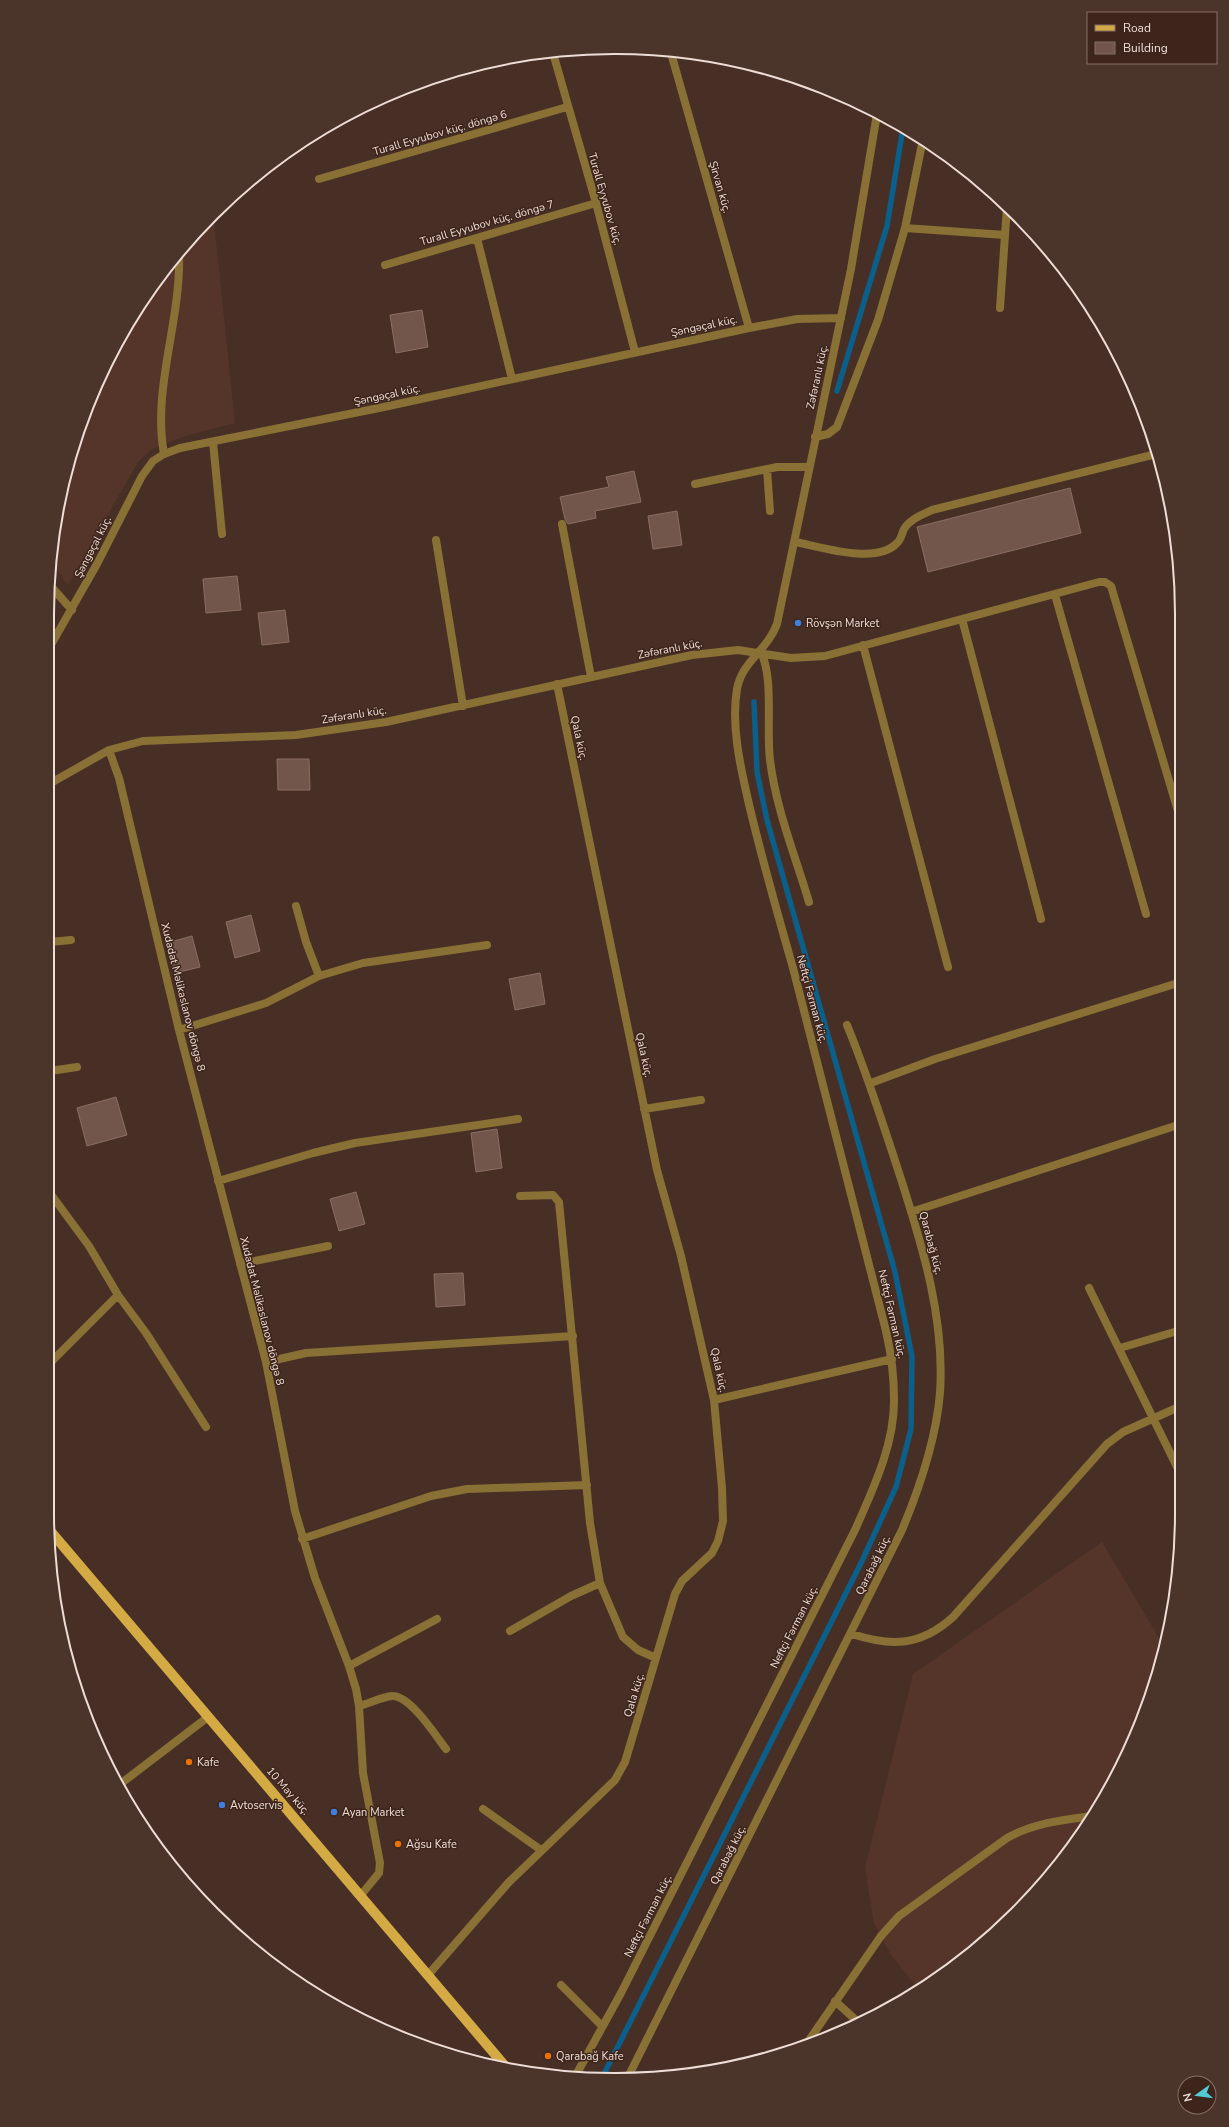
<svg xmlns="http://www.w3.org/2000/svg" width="1229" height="2127" viewBox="0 0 1229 2127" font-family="'Nunito Sans',sans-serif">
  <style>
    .built { fill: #553529 }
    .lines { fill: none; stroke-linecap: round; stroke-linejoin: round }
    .stream { stroke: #0a5f8b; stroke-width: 5.5 }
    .building { fill: #72564c; stroke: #8b6e63 }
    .service { stroke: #897034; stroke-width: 8 }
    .minor { stroke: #897034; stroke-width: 8 }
    .primary { stroke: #d3aa44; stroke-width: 10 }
    .shop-dot { fill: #3f7fe0; stroke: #3d251b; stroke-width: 1.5 }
    .food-dot { fill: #e8710a; stroke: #3d251b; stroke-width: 1.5 }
    .labels { text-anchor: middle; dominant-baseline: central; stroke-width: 3; stroke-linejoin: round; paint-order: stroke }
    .street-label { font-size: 11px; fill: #eeddd7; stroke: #3d251b }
    .poi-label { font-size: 11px; fill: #eeddd7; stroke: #3d251b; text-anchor: start }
    .rim { fill: none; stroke: #eeddd7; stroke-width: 2 }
  </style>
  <rect width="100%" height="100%" fill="#482f25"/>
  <path class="built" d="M213,213L235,423L182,437L152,449L138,462L68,585L51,562L77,432L143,299Z
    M1102,1542L1162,1643L1152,1695L1086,1828L1041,1887L960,1963L919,1990L891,1955L874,1923L865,1868L913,1674Z"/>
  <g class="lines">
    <path class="stream" d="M837,391L887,226L903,128
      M602,2078L862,1561L896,1487L911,1429L912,1356L895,1272L767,820L757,772L754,702"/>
  </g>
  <path class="building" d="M422,310L428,347L396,353L390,315Z
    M634,471L641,502L595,511L596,518L568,524L565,519L560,497L609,487L606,477Z
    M1070,488L1081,533L928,572L917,527Z
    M677,511L682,545L653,549L648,516Z
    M237,576L241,610L206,613L203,579Z
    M285,610L289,642L262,645L258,613Z
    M277,759H309L310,790H278Z
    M251,915L260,951L235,958L226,922Z
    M192,936L200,967L175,973L167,943Z
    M540,973L545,1004L515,1010L509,979Z
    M116,1097L127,1135L87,1146L77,1108Z
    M497,1129L502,1168L476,1172L471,1133Z
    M356,1192L365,1224L339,1231L330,1199Z
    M463,1273L465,1305L436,1307L434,1274Z"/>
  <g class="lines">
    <path class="service" d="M213,442L222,534
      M164,454C152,388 181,322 179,255
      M796,542C821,547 877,565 897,543C901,540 902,533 904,529C910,519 922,515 932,510L1156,454
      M881,1936L899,1916L1007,1838C1034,1823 1062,1820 1092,1816"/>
    <path class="minor" d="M553,53L596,203L635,352
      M671,53L749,328
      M319,179L567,107
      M905,228L1005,235
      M477,238L512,379
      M385,265L596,203
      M1000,308L1007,206
      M815,437L828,434L837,427L878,320L905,228L923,139
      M767,469L770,511
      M695,484L777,467H809
      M562,524L591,677
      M436,540L463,706
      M48,583L72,610
      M1055,595L1146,914
      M962,619L1041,919
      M863,645L948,967
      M48,650L97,564L142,476L153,461L164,454L180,448L384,407L749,328L797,319L841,318
      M761,652C774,679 766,728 770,760C776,809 795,855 809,902
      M109,750L119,778L179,1030L266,1362L295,1511L315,1578L349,1666L356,1689L359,1706L363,1773L380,1863L379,1873L361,1895
      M49,784L109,750L143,741L296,735L386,722L692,655L738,650L791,658L825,656L1099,582H1105L1111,586L1181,821
      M296,906L306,942L319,976
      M50,942L71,940
      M179,1030L266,1003L319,976L363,963L487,945
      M50,1071L77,1067
      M871,1083L935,1059L1181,982
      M644,1109L701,1100
      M218,1181L313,1153L355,1143L518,1119
      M50,1193L89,1246L118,1295L146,1333L206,1427
      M520,1196L553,1195L559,1202L590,1523L600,1583L623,1637L638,1650L656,1658
      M911,1212L1181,1124
      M240,1264L328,1246
      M1089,1288L1181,1475
      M1120,1348L1181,1330
      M51,1362L118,1295
      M266,1362L306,1353L573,1336
      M714,1400L892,1359
      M302,1539L431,1496L467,1489L587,1485
      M510,1631L571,1596L600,1583
      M852,1634C892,1647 921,1646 953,1617L1107,1444L1123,1432L1181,1406
      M349,1666L437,1619
      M359,1706C370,1703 382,1697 392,1696C410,1695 436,1736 446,1749
      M119,1785L208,1717
      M483,1809L541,1850
      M428,1975L509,1882L615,1780L625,1762L675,1594L682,1581L712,1553L718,1541L723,1521L722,1488L714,1400L681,1256L657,1170L557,684
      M561,1985L602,2026
      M835,2001L858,2022
      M805,2046L881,1936
      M576,2075L621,1993L855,1530C873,1489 895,1444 894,1398C894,1375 891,1353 886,1331C856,1210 825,1089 793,968C777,912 761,856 748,800C740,765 731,725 737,689C742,661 767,651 777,624L851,269L877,114
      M627,2079L902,1530C920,1487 936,1440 940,1393C945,1320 923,1248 901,1179C884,1127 868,1076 847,1025"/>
    <path class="primary" d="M52,1533L505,2066"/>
  </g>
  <g class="shop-dot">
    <circle cx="798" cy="623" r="4"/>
    <circle cx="222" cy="1805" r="4"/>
    <circle cx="334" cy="1812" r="4"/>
  </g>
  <g class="food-dot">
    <circle cx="189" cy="1762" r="4"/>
    <circle cx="398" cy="1844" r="4"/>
    <circle cx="548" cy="2056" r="4"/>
  </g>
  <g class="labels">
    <g class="street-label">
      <text transform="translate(440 133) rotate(-16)">Turall Eyyubov küç. döngə 6</text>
      <text transform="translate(720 187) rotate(74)">Şirvan küç.</text>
      <text transform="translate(605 199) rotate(74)">Turall Eyyubov küç.</text>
      <text transform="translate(487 223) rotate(-16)">Turall Eyyubov küç. döngə 7</text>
      <text transform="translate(704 326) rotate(-12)">Şəngəçal küç.</text>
      <text transform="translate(817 377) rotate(-78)">Zəfəranlı küç.</text>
      <text transform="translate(387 395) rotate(-12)">Şəngəçal küç.</text>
      <text transform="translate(93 547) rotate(-63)">Şəngəçal küç.</text>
      <text transform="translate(670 649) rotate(-11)">Zəfəranlı küç.</text>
      <text transform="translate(354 715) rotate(-9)">Zəfəranlı küç.</text>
      <text transform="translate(579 738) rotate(78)">Qala küç.</text>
      <text transform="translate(183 997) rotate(76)">Xudadat Məlikaslanov döngə 8</text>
      <text transform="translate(812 999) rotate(75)">Neftçi Fərman küç.</text>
      <text transform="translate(644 1055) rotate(78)">Qala küç.</text>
      <text transform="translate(931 1243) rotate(75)">Qarabağ küç.</text>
      <text transform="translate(262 1311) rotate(76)">Xudadat Məlikaslanov döngə 8</text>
      <text transform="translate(892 1314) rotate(77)">Neftçi Fərman küç.</text>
      <text transform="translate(719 1370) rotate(78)">Qala küç.</text>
      <text transform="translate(873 1565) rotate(-64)">Qarabağ küç.</text>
      <text transform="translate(794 1627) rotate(-63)">Neftçi Fərman küç.</text>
      <text transform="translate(634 1695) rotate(-73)">Qala küç.</text>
      <text transform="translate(288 1791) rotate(49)">10 May küç.</text>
      <text transform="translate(728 1855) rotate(-63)">Qarabağ küç.</text>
      <text transform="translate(648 1916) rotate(-63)">Neftçi Fərman küç.</text>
    </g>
    <g class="poi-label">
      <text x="806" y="623">Rövşən Market</text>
      <text x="197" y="1762">Kafe</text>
      <text x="230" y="1805">Avtoservis</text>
      <text x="342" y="1812">Ayan Market</text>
      <text x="406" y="1844">Ağsu Kafe</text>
      <text x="556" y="2056">Qarabağ Kafe</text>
    </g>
  </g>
  <path d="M0 0H1229V2127H0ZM614 54H615A560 560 0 0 1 1175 614V1513A560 560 0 0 1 615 2073H614A560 560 0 0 1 54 1513V614A560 560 0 0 1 614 54Z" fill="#4b342a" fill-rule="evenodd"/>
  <path class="rim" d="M614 54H615A560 560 0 0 1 1175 614V1513A560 560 0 0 1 615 2073H614A560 560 0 0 1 54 1513V614A560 560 0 0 1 614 54Z"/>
  <rect x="1087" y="12" width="130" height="52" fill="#3d251b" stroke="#846f66"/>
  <rect x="1095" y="25" width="20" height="6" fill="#d3aa44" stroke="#846f66"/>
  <text x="1123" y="32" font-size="12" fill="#eeddd7">Road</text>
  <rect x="1095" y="42" width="20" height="12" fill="#72564c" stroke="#846f66"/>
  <text x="1123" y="52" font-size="12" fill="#eeddd7">Building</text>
  <g transform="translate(1197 2095) rotate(256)"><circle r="19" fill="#3d251b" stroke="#846f66"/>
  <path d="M0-3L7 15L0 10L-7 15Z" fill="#51ccd4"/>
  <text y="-6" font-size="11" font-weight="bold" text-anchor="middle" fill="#eeddd7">N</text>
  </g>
</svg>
